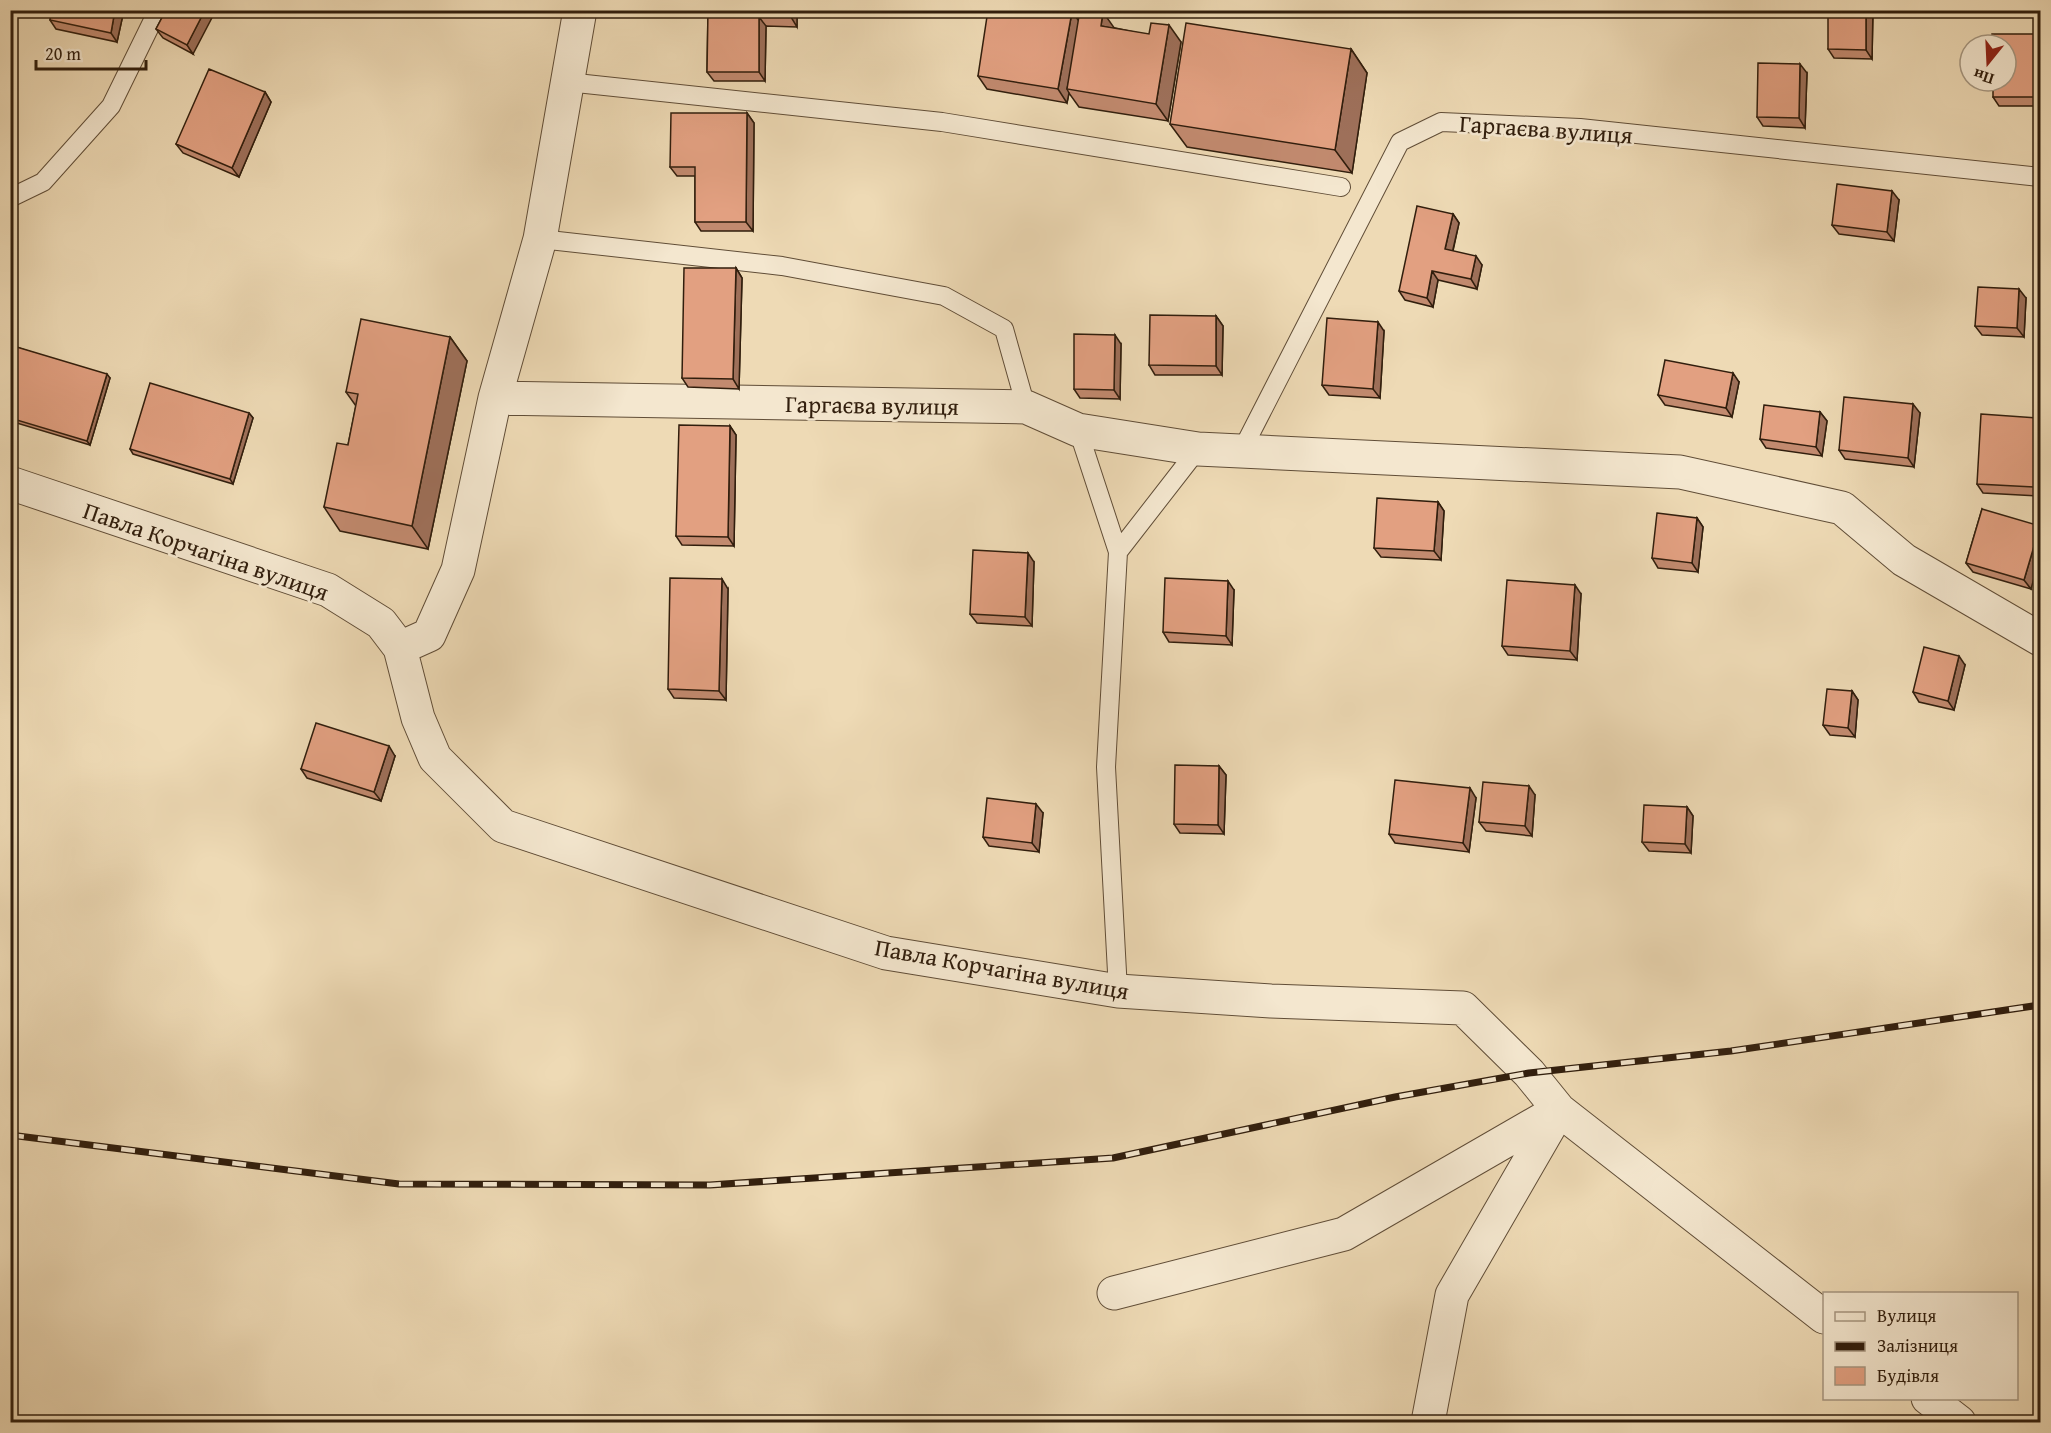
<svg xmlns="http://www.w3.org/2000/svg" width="2051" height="1433" viewBox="0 0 2051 1433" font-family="'Gentium Book Plus',serif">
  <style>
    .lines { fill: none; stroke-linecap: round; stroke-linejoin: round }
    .service-casing { stroke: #604d37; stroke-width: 20 }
    .minor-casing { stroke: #604d37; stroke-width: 35 }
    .service { stroke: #f4e7cf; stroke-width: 18 }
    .minor { stroke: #f4e7cf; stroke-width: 33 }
    .rail-casing { stroke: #311e0d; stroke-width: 7 }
    .rail { stroke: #f4e7cf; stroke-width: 4.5; stroke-dasharray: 14; stroke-linecap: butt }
    .wall { fill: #c28a6f; stroke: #311e0d; stroke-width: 1.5 }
    .shaded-wall { fill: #9e705a; stroke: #311e0d; stroke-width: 1.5 }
    .building { fill: #e2a081; stroke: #311e0d; stroke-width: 1.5 }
    .labels { text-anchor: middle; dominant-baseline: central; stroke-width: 5; stroke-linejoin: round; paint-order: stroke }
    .street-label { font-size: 24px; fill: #311e0d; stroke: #f4e7cf }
  </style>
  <rect width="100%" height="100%" fill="#eedab5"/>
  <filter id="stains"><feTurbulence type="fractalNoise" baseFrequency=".00333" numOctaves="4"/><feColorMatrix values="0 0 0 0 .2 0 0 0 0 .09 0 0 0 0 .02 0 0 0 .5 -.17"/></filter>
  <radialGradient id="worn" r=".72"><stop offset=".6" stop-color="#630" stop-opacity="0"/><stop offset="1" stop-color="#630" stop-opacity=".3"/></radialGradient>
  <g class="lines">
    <defs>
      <path id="service" d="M567,82L942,122L1341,187
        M10,198L43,182L111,106L158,10
        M540,239L782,266L944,296L1004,329L1026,407
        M1078,430L1118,552L1106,767L1118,991
        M1242,450L1400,142L1441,122L1580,128L2040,177
        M1118,552L1198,449"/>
      <path id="minor" d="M495,398L1026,407L1078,430L1198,449L1680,472L1842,508L1904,560L2040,639
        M10,483L328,590L381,623L400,648L418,718L435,758L503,826L886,953L1118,991L1271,1001L1463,1008L1529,1073L1559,1110L1344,1234L1114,1293
        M400,648L429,635L458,570L495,398L540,239L580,10
        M1928,1398L1959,1422
        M1428,1422L1452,1295L1559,1110L1824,1317"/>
    </defs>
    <use href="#service" class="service-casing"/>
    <use href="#minor" class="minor-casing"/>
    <use href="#service" class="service"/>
    <use href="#minor" class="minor"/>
    <defs>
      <path id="rail" d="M10,1135L399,1184L710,1185L1113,1158L1395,1097L1529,1073L1731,1051L2040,1005"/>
    </defs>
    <use href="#rail" class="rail-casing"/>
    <use href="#rail" class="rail"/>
  </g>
  <path class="wall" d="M52,10H124L117,42L56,29L50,20Z
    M166,10L193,54L163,38L156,29Z
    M708,10H797V27L766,26L765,81H714L707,72Z
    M1873,10L1872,59L1834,58L1828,49Z
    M1072,12L1078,20L1181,42L1168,121L1079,107L1069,93L1067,103L987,89L978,76Z
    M2040,43V106H1999L1993,97Z
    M1351,49L1367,73L1352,173L1187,147L1170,124Z
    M1807,73L1805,128L1763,126L1757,117Z
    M265,92L271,102L239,177L183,153L176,144Z
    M747,113L754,123L753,231H701L695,222V176H677L670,167Z
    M1899,200L1894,241L1839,234L1832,225Z
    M1453,214L1459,223L1453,251L1482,265L1477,289L1438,280L1433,307L1405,300L1399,291Z
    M736,268L742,278L739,389L688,387L682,378Z
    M2026,298L2024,337L1982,335L1975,326Z
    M1216,316L1223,326L1222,375H1155L1149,365Z
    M1384,331L1380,398L1329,395L1322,385Z
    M450,337L467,361L428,549L340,531L324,507L348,445L356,406L346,392Z
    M1121,344L1120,399L1080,398L1074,389Z
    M10,345L110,378L90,445L10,421Z
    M1739,382L1732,417L1665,405L1658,395Z
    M1820,412L1827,421L1822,456L1766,448L1760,439Z
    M249,413L253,418L233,484L133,454L130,449Z
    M1920,413L1914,467L1845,459L1839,450Z
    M2040,420V496L1983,493L1977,484Z
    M730,426L736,435L734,546L682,545L676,536Z
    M1438,502L1444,511L1441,560L1381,557L1374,548Z
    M1982,509L2031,589L1973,572L1966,563Z
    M1697,518L1703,527L1698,572L1658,568L1652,558Z
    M1034,562L1032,626L977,623L970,614Z
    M728,589L726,700L674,698L668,689Z
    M1234,590L1232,645L1169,642L1163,632Z
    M1581,594L1577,660L1508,655L1502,646Z
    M1965,665L1954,710L1919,702L1913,692Z
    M1852,691L1858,700L1855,737L1830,735L1823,725Z
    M395,756L381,801L307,778L301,769Z
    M1219,766L1226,775L1224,834L1180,833L1174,824Z
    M1535,795L1532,836L1486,831L1479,822Z
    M1476,798L1469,852L1395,843L1389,834Z
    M1687,807L1693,816L1691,853L1649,851L1642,842Z
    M1043,813L1039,852L989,846L983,837Z"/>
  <path class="shaded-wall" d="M115,10H124L117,42L111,33Z
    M205,10H216L193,54L187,45Z
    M791,10H797V27L791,17Z
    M1866,10H1873L1872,59L1866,50Z
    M1072,12L1082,25L1067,89L1069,93L1067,103L1058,89Z
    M1103,12L1115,29L1101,26Z
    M759,17L766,26L765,81L759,72Z
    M1169,25L1181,42L1168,121L1156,104Z
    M2034,34L2040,43V106L2034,97Z
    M1351,49L1367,73L1352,173L1335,150Z
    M1800,64L1807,73L1805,128L1799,118Z
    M265,92L271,102L239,177L232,168Z
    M747,113L754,123L753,231L746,222Z
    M1892,191L1899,200L1894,241L1887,232Z
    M1453,214L1459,223L1451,258L1445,249Z
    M1476,256L1482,265L1477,289L1471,279Z
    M736,268L742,278L739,389L733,379Z
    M1432,271L1438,280L1433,307L1427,298Z
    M2019,289L2026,298L2024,337L2017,328Z
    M1216,316L1223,326L1222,375L1216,366Z
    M1378,322L1384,331L1380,398L1373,389Z
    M1115,335L1121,344L1120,399L1114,390Z
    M450,337L467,361L428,549L412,526Z
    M1733,373L1739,382L1732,417L1726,408Z
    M107,374L110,378L90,445L87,441Z
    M1913,404L1920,413L1914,467L1908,458Z
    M1820,412L1827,421L1822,456L1816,447Z
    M249,413L253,418L233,484L230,479Z
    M2039,418L2040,420V494L2035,487Z
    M730,426L736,435L734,546L728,537Z
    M1438,502L1444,511L1441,560L1434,551Z
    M1697,518L1703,527L1698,572L1692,563Z
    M2040,526V556L2031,589L2024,580Z
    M1028,553L1034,562L1032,626L1025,617Z
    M722,579L728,589L726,700L719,691Z
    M1228,581L1234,590L1232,645L1226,636Z
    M1575,585L1581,594L1577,660L1570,651Z
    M1959,656L1965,665L1954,710L1948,701Z
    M1852,691L1858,700L1855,737L1848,728Z
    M389,746L395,756L381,801L374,792Z
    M1219,766L1226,775L1224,834L1218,825Z
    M1529,786L1535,795L1532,836L1525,826Z
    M1470,788L1476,798L1469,852L1463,843Z
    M1036,804L1043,813L1039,852L1032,843Z
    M1687,807L1693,816L1691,853L1685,844Z"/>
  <path class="building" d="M52,10H115L111,33L50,20Z
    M166,10H205L187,45L156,29Z
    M708,10H791V17H759V72H707Z
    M988,10H1066L1072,12L1058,89L978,76Z
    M1080,10H1094L1103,12L1101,26L1149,34L1151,23L1169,25L1156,104L1067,89Z
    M1828,10H1866V50L1828,49Z
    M1186,23L1351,49L1335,150L1170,124Z
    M1992,34H2034V97H1993V81H2006V45H1992Z
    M1758,63L1800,64L1799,118L1757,117Z
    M209,69L265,92L232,168L176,144Z
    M671,113H747L746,222H695V167H670Z
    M1837,184L1892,191L1887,232L1832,225Z
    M1417,206L1453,214L1445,249L1476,256L1471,279L1432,271L1427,298L1399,291Z
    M684,268H736L733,379L682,378Z
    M1978,287L2019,289L2017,328L1975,326Z
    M1150,315L1216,316V366L1149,365Z
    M1327,318L1378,322L1373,389L1322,385Z
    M361,319L450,337L412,526L324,507L337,443L348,445L358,394L346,392Z
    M1074,334L1115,335L1114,390L1074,389Z
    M10,345L107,374L87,441L10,418Z
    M1665,360L1733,373L1726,408L1658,395Z
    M150,383L249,413L230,479L130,449Z
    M1844,397L1913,404L1908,458L1839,450Z
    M1764,405L1820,412L1816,447L1760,439Z
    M1981,414L2039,418L2035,487L1977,484Z
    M679,425L730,426L728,537L676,536Z
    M1377,498L1438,502L1434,551L1374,548Z
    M1982,509L2040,526L2024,580L1966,563Z
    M1657,513L1697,518L1692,563L1652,558Z
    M973,550L1028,553L1025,617L970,614Z
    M670,578L722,579L719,691L668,689Z
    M1165,578L1228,581L1226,636L1163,632Z
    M1507,580L1575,585L1570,651L1502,646Z
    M1924,647L1959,656L1948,701L1913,692Z
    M1827,689L1852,691L1848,728L1823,725Z
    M316,723L389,746L374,792L301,769Z
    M1175,765L1219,766L1218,825L1174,824Z
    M1395,780L1470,788L1463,843L1389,834Z
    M1483,782L1529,786L1525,826L1479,822Z
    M987,798L1036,804L1032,843L983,837Z
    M1644,805L1687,807L1685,844L1642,842Z"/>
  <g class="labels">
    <g class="street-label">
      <text transform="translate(1546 129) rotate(4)">Гаргаєва вулиця</text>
      <text transform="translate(872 405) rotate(1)">Гаргаєва вулиця</text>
      <text transform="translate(206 551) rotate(19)">Павла Корчагіна вулиця</text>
      <text transform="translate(1002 969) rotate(10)">Павла Корчагіна вулиця</text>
    </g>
  </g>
  <rect width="2051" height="1433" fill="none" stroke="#eedab5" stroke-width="36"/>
  <rect x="12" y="12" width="2027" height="1409" fill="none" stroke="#311e0d" stroke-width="3"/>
  <rect x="18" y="18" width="2015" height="1397" fill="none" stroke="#311e0d" stroke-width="1.5"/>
  <rect x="1823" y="1292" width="195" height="108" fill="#f4e7cf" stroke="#a69781" stroke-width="1.5"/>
  <rect x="1835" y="1312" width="30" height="9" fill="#f4e7cf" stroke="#a69781" stroke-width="1.5"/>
  <text x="1877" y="1322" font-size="18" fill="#311e0d">Вулиця</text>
  <rect x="1835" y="1342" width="30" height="9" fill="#311e0d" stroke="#a69781" stroke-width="1.5"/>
  <text x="1877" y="1352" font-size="18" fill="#311e0d">Залізниця</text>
  <rect x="1835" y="1367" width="30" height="18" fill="#e2a081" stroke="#a69781" stroke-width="1.5"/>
  <text x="1877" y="1382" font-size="18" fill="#311e0d">Будівля</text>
  <g transform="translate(1988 63) rotate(198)"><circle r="28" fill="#f4e7cf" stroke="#a69781" stroke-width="1.5"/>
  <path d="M0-4.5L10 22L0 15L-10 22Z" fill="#8f2418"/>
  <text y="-9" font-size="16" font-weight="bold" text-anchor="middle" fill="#311e0d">Пн</text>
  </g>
  <path d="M36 60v9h110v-9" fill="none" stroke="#311e0d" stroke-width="3"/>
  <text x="45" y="60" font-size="18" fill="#311e0d" stroke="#f4e7cf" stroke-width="4.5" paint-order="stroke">20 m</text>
  <rect width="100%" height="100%" filter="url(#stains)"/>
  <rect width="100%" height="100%" fill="url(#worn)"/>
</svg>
